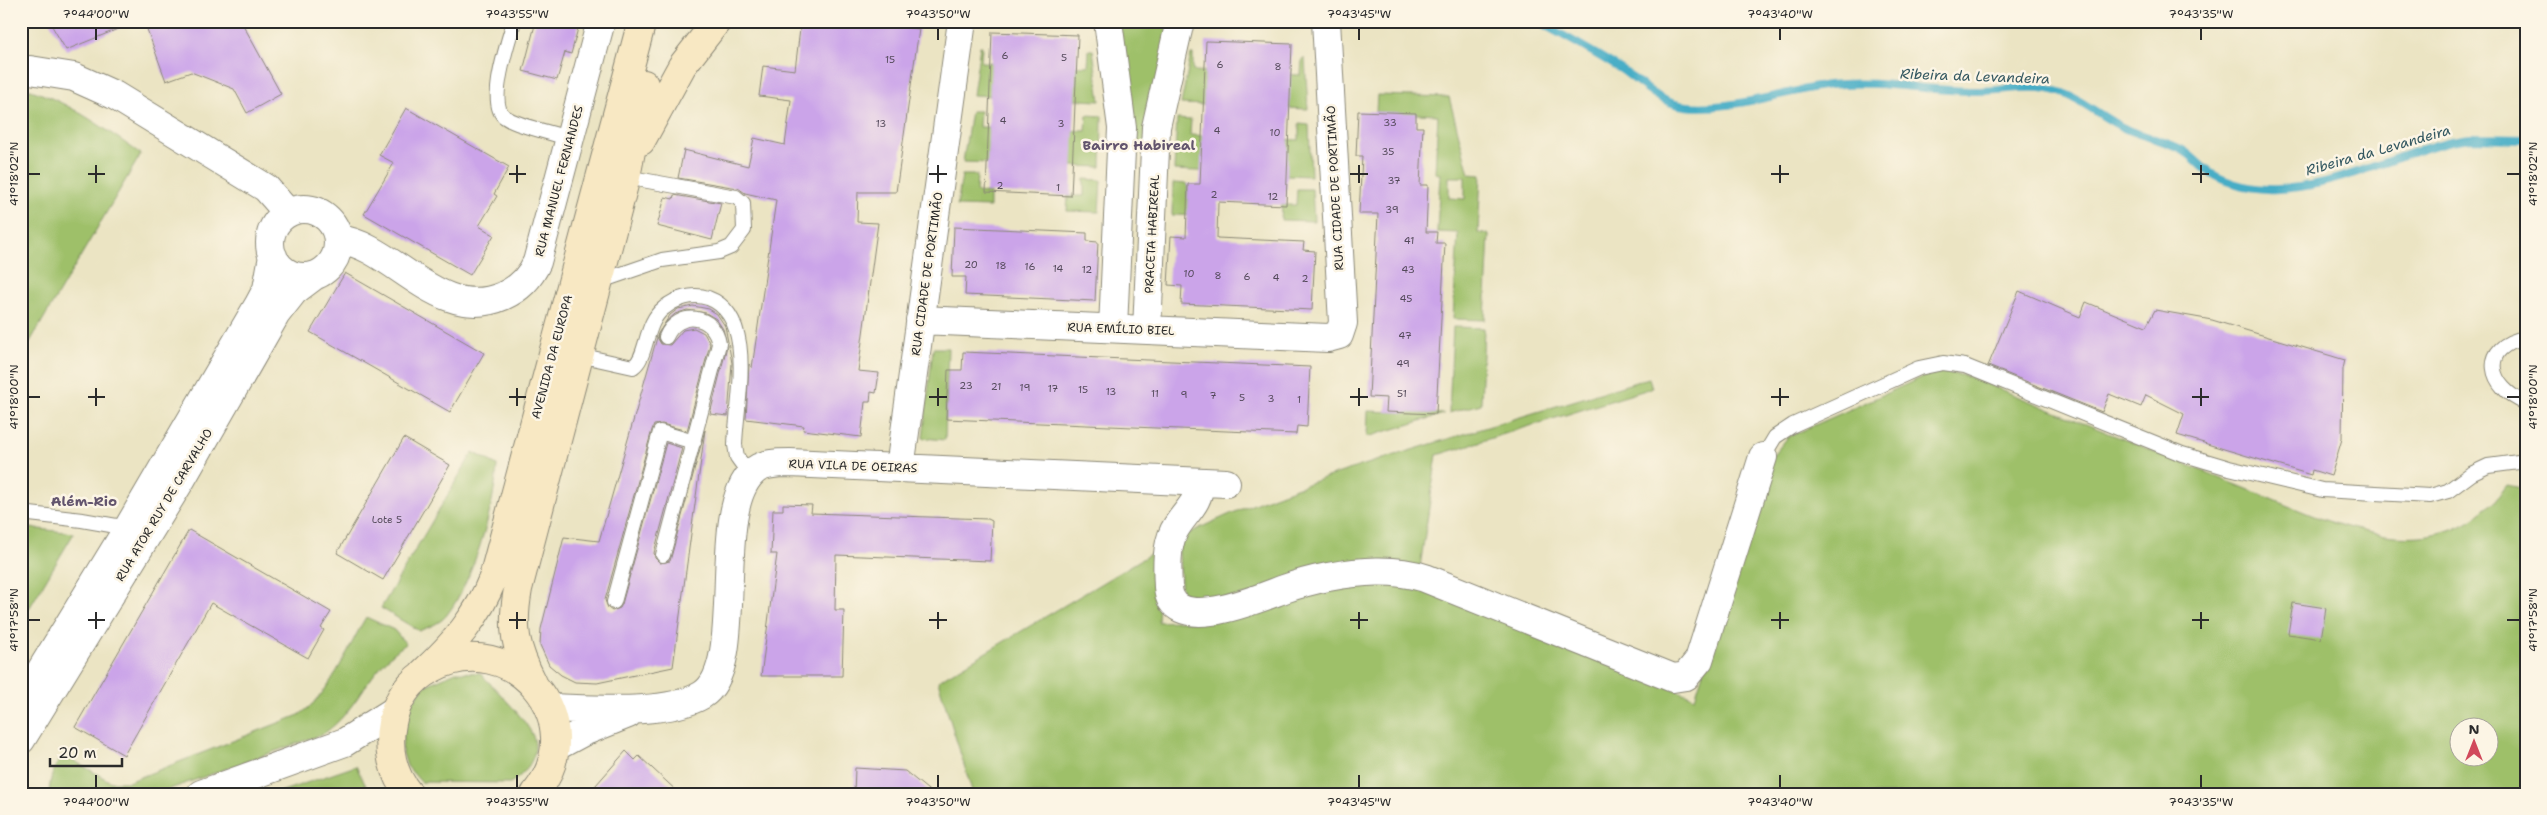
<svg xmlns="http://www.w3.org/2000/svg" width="2547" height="815" viewBox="0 0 2547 815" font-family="'Shantell Sans',sans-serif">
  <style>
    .green { fill: #9ec069; stroke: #64764a; fill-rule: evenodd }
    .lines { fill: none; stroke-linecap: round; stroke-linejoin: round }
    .stream { stroke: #46adc6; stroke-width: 8 }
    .building { fill: #cba4e9 }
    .service-casing { stroke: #8b8877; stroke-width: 16 }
    .minor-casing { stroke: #8b8877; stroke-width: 30 }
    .tertiary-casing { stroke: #8b8877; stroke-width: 30 }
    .secondary-casing { stroke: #8b8877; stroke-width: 30 }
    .service { stroke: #fff; stroke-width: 14 }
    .minor { stroke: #fff; stroke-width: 28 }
    .tertiary { stroke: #fff; stroke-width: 28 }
    .secondary { stroke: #f8e8c3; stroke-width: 28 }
    .ticks { fill: none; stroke: #2b2b2b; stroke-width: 2 }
    .labels { text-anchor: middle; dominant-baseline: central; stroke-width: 5; stroke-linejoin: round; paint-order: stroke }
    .number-label { font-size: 10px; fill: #53495a }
    .street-label { font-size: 12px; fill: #2b2b2b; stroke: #fcf5e5 }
    .water-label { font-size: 14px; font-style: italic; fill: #345861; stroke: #fcf5e5 }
    .neighbourhood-label { font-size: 14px; font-weight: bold; fill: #63556e; stroke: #fcf5e5 }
    .neatline { fill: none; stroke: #2b2b2b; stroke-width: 2 }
    .ticks-label { font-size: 12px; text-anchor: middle; fill: #2b2b2b }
  </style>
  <rect width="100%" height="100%" fill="#fcf5e5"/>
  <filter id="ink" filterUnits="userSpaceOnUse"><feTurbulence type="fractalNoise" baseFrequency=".02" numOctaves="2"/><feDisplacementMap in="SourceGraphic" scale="10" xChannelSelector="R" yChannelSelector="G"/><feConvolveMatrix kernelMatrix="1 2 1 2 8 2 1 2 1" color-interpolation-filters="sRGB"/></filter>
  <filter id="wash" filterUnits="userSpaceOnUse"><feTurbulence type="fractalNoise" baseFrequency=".0096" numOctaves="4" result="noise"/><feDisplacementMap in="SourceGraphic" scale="20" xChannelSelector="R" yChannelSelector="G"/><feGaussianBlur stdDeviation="1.12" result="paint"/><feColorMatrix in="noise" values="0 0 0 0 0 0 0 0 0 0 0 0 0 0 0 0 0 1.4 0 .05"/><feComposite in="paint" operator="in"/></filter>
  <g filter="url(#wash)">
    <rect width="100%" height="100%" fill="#ebe4c3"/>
    <path class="green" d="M1117,21H1170L1146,150L1130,149Z
      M980,46H982L981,62L1088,66L1089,50H1093L1100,101L973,95Z
      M1191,54H1193V71L1301,75L1302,59H1305L1308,109L1181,104Z
      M21,87C67,100 102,127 141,154L21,357Z
      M1377,95L1449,97L1469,174L1481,175L1478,233L1489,234L1485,320L1453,319L1458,233L1437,232L1440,174L1435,173L1438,115L1376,112ZM1449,177H1465V199L1449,198Z
      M971,111H980L979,127H993L1086,131L1087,115L1102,116L1101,167L963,162Z
      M1177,119L1191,120L1190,135L1299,140V124L1309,125L1311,176L1174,170Z
      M962,175H977L976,192L990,193V207L957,206Z
      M1084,179L1101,180L1099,212L1067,211L1068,196H1084Z
      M1173,183L1188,184V201L1203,216L1172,215Z
      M1297,189H1312L1314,221L1281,220L1282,205H1296Z
      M1453,327L1484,328L1481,404L1449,413Z
      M933,348H948L945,440L923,438Z
      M1941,372L1967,376L2314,516C2384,542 2458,554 2507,485L2526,489V794H973L938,681L1162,547L1158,622L1218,619L1356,582L1425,587L1695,698L1771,458L1788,437L1925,376ZM2460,728H2490V758H2460Z
      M1649,378L1652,388L1437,455L1420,567L1206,601L1182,596L1178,539C1258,497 1344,471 1431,444C1504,422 1576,400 1649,378Z
      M1368,411L1444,414L1367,437Z
      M473,452L497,465C495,506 472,584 446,616C439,624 428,627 419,631L381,608Z
      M21,527L74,533L21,622Z
      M366,617L394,630L406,644C368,668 358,711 323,734L156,794H49C50,778 53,767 64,755L111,782H128L299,715C331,694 347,649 366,617Z
      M456,672L480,673C493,687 529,721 534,739C539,758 524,775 510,783L421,782L407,766L402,750L404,715L424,686Z
      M356,766L370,794H274Z"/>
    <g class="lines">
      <path class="stream" d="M1537,21C1566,37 1594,52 1622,70C1639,82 1655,98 1675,104C1718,115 1785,91 1829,85C1880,79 1930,92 1980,91C2003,91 2025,85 2048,89C2078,94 2099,117 2126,129C2144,137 2164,140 2181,149C2190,154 2196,161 2203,167C2220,182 2246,188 2267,189C2328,192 2392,155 2451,141L2470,138L2526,139"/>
    </g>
    <g id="blocks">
      <path class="building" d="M49,21H135V22L66,50Z
        M144,21H241L281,94L247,113L234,89L191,72L166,81Z
        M536,21H580L571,54L565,52L557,80L523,71Z
        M801,21H884L895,23V26L919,29L896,192H858L857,222L878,223L858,371L879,373L876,393L871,392L870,402H865L861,437L803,430L804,426L746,419L749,364L752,368L776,200L745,193L738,188L678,178L684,150L748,166L754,138L785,145L791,100L759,96L763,66L795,70Z
        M992,32L1078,35L1071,196L986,192Z
        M1206,41L1292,44L1286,205L1218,202L1217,238L1304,242L1303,250L1315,251L1312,310L1181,304L1182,286L1168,285L1171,236L1186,237L1188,184H1200Z
        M406,108L509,167L494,194L497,196L479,226L494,235L470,275L364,214L394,163L379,155Z
        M1358,111L1416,113V127H1423L1420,185H1428L1426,232H1437L1436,243H1445L1436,414L1386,412L1387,398L1369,397L1378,214H1359L1362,156H1356Z
        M674,195L721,203L712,240L657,226L665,197L673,199Z
        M954,227L1087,233V241L1098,242L1095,301L965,295L966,277H952Z
        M345,273L484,353L450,412L310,332Z
        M2019,291L2080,317L2086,302L2146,327L2155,310L2212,320L2345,360L2343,369L2342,439L2331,476L2312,470L2311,475L2177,435L2184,414L2146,395L2141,407L2109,394L2102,412L1988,366Z
        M693,306L709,309L717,314L725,326L732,363L728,416L710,414L727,346L723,329L716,319L706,313L687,310L675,314L666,322L659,332L657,337L661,344L670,345L683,330L694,328L704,333L710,344L687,431L662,424L654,425L652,430L605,600L608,608L612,611L620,608L622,604L666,443L682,448L654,553L655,558L660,563L670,561L705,430L673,667L597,683L575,682L561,675L549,665L540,645L541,629L564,537L599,541L658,334L670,315L678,309Z
        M963,352L1310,367L1307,427L1297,426L1296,434L946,419L948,370H962Z
        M404,438L450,465L383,580L337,553Z
        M783,504L812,505L811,513L988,519L992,521L990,561L836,555L835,610H844L842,676H761L777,554H771L773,510H783Z
        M189,530L331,612L321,628L324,630L308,658L211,603L124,755L75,727Z
        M2293,603L2326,608L2321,639L2288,634Z
        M626,751L635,760L639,756L680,794H588Z
        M855,768L905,771L933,794H854Z"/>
    </g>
  </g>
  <g filter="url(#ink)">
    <use href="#blocks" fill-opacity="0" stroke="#8b8877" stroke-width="1"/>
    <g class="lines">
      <defs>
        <path id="service" d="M514,21C509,40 486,104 505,117C517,126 554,133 570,139
          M598,282L662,260L719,252L731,247L744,230L743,203L736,197L626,177
          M2526,338C2478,346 2488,388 2526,403
          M579,355L633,367C648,357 644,323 664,308C676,298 693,293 708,298C758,316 736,403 735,445L737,457L750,475
          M1763,457L1775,437L1793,425L1919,368L1943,363L1965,366L2182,454L2229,468L2322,490L2430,496L2448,491L2471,474L2488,466L2526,461
          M21,513L82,520L128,528
          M663,555L719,344C715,314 678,309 666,337
          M614,602L660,432L694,442"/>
        <path id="minor" d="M1108,21L1122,128L1113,328
          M30,70L74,77L114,95L266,188L288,213
          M270 243a34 34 0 1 1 68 0a34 34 0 1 1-68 0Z
          M338,239C393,245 439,324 503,296C519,289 530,278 537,262L601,21
          M920,320L1328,338L1339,335L1343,323L1326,21
          M1147,330L1156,127L1180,21
          M900,468L962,21
          M1200,482C1199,505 1184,512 1174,531C1166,547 1167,569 1168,587C1171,637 1259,598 1284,589C1298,584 1313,580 1328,577C1360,571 1393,568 1425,578L1673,678L1686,676L1699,660L1763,457
          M21,703L128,528L259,304L267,289L273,256
          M549,708C590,709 667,716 702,695C749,666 709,513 753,472C762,463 778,463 790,463L1226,483
          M21,740L181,480L276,314L294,291L314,276
          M555,747L583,732L628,714"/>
        <path id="tertiary" d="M201,794L345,742L394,711"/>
        <path id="secondary" d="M641,141L682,66L717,21
          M423,673C453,645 478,617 493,578L642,21
          M533,683C515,648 511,628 518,589L626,177L644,84
          M409,794C392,774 387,748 392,723C396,700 410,680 431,669C512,625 594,721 535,794"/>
      </defs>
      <use href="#service" class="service-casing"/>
      <use href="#minor" class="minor-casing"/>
      <use href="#tertiary" class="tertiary-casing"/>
      <use href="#secondary" class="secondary-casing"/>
      <use href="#service" class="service"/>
      <use href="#minor" class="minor"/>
      <use href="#tertiary" class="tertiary"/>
      <use href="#secondary" class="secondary"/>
    </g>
  </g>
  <path class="ticks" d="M96,28V40M517,28V40M938,28V40M1359,28V40M1780,28V40M2201,28V40M96,165V183M517,165V183M938,165V183M1359,165V183M1780,165V183M2201,165V183M28,174H40M88,174H105M509,174H526M929,174H947M1350,174H1368M1771,174H1789M2192,174H2209M2507,174H2520M96,388V406M517,388V406M938,388V406M1359,388V406M1780,388V406M2201,388V406M28,397H40M88,397H105M509,397H526M929,397H947M1350,397H1368M1771,397H1789M2192,397H2209M2507,397H2520M96,612V629M517,612V629M938,612V629M1359,612V629M1780,612V629M2201,612V629M28,620H40M88,620H105M509,620H526M929,620H947M1350,620H1368M1771,620H1789M2192,620H2209M2507,620H2520M96,775V788M517,775V788M938,775V788M1359,775V788M1780,775V788M2201,775V788"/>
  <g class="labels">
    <g class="number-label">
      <text x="1005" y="55">6</text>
      <text x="1064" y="57">5</text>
      <text x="890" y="59">15</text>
      <text x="1220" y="64">6</text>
      <text x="1278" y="66">8</text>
      <text x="1003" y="120">4</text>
      <text x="1390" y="122">33</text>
      <text x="881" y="123">13</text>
      <text x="1061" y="123">3</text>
      <text x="1217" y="130">4</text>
      <text x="1275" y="132">10</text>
      <text x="1388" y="151">35</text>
      <text x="1394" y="180">37</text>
      <text x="1000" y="185">2</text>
      <text x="1058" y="187">1</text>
      <text x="1214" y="194">2</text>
      <text x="1273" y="196">12</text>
      <text x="1392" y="209">39</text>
      <text x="1409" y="240">41</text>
      <text x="971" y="264">20</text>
      <text x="1001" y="265">18</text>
      <text x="1030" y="266">16</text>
      <text x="1058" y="268">14</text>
      <text x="1087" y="269">12</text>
      <text x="1408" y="269">43</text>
      <text x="1189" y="273">10</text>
      <text x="1218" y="275">8</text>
      <text x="1247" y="276">6</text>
      <text x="1276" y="277">4</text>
      <text x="1305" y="278">2</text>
      <text x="1406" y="298">45</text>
      <text x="1405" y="335">47</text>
      <text x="1403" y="363">49</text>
      <text x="966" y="385">23</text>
      <text x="996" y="386">21</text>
      <text x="1025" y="387">19</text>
      <text x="1053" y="388">17</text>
      <text x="1083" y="389">15</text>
      <text x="1111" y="391">13</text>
      <text x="1155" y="393">11</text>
      <text x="1402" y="393">51</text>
      <text x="1184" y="394">9</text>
      <text x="1213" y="395">7</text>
      <text x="1242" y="397">5</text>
      <text x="1271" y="398">3</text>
      <text x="1299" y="399">1</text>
      <text x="387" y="519">Lote 5</text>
    </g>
    <g class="street-label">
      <text transform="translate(559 181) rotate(-75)">RUA MANUEL FERNANDES</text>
      <text transform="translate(1335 188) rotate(-93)">RUA CIDADE DE PORTIMÃO</text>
      <text transform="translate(1152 234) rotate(-87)">PRACETA HABIREAL</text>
      <text transform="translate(927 274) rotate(-82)">RUA CIDADE DE PORTIMÃO</text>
      <text transform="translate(1121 329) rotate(2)">RUA EMÍLIO BIEL</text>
      <text transform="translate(552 357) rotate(-75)">AVENIDA DA EUROPA</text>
      <text transform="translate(853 466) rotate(2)">RUA VILA DE OEIRAS</text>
      <text transform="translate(164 505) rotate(-59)">RUA ATOR RUY DE CARVALHO</text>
    </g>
    <g class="water-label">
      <text transform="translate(1975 76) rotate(2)">Ribeira da Levandeira</text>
      <text transform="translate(2378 150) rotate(-16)">Ribeira da Levandeira</text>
    </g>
    <g class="neighbourhood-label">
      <text x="1139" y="145">Bairro Habireal</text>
      <text x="84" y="501">Além-Rio</text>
    </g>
  </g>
  <rect width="2547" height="815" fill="none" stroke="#fcf5e5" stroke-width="55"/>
  <g transform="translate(2474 742)"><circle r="24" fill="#fcf5e5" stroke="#a8a49b"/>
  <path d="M0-4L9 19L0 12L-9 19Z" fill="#d1495b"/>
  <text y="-8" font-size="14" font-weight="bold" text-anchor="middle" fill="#2b2b2b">N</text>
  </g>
  <path d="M50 758v8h72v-8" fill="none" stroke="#2b2b2b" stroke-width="2.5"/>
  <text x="58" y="758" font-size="15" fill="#2b2b2b" stroke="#fcf5e5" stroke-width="4" paint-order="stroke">20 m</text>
  <rect x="28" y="28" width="2492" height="760" class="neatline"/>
  <g class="ticks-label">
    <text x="96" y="18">7°44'00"W</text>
    <text x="517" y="18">7°43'55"W</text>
    <text x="938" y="18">7°43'50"W</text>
    <text x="1359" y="18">7°43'45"W</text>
    <text x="1780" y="18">7°43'40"W</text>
    <text x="2201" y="18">7°43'35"W</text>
    <text transform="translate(14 174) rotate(-90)" y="4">41°18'02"N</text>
    <text transform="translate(2533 174) rotate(-90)" y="4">41°18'02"N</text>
    <text transform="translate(14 397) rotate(-90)" y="4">41°18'00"N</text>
    <text transform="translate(2533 397) rotate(-90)" y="4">41°18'00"N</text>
    <text transform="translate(14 620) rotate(-90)" y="4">41°17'58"N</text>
    <text transform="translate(2533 620) rotate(-90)" y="4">41°17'58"N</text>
    <text x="96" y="806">7°44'00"W</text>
    <text x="517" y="806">7°43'55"W</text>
    <text x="938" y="806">7°43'50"W</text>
    <text x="1359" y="806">7°43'45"W</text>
    <text x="1780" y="806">7°43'40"W</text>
    <text x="2201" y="806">7°43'35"W</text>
  </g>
</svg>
